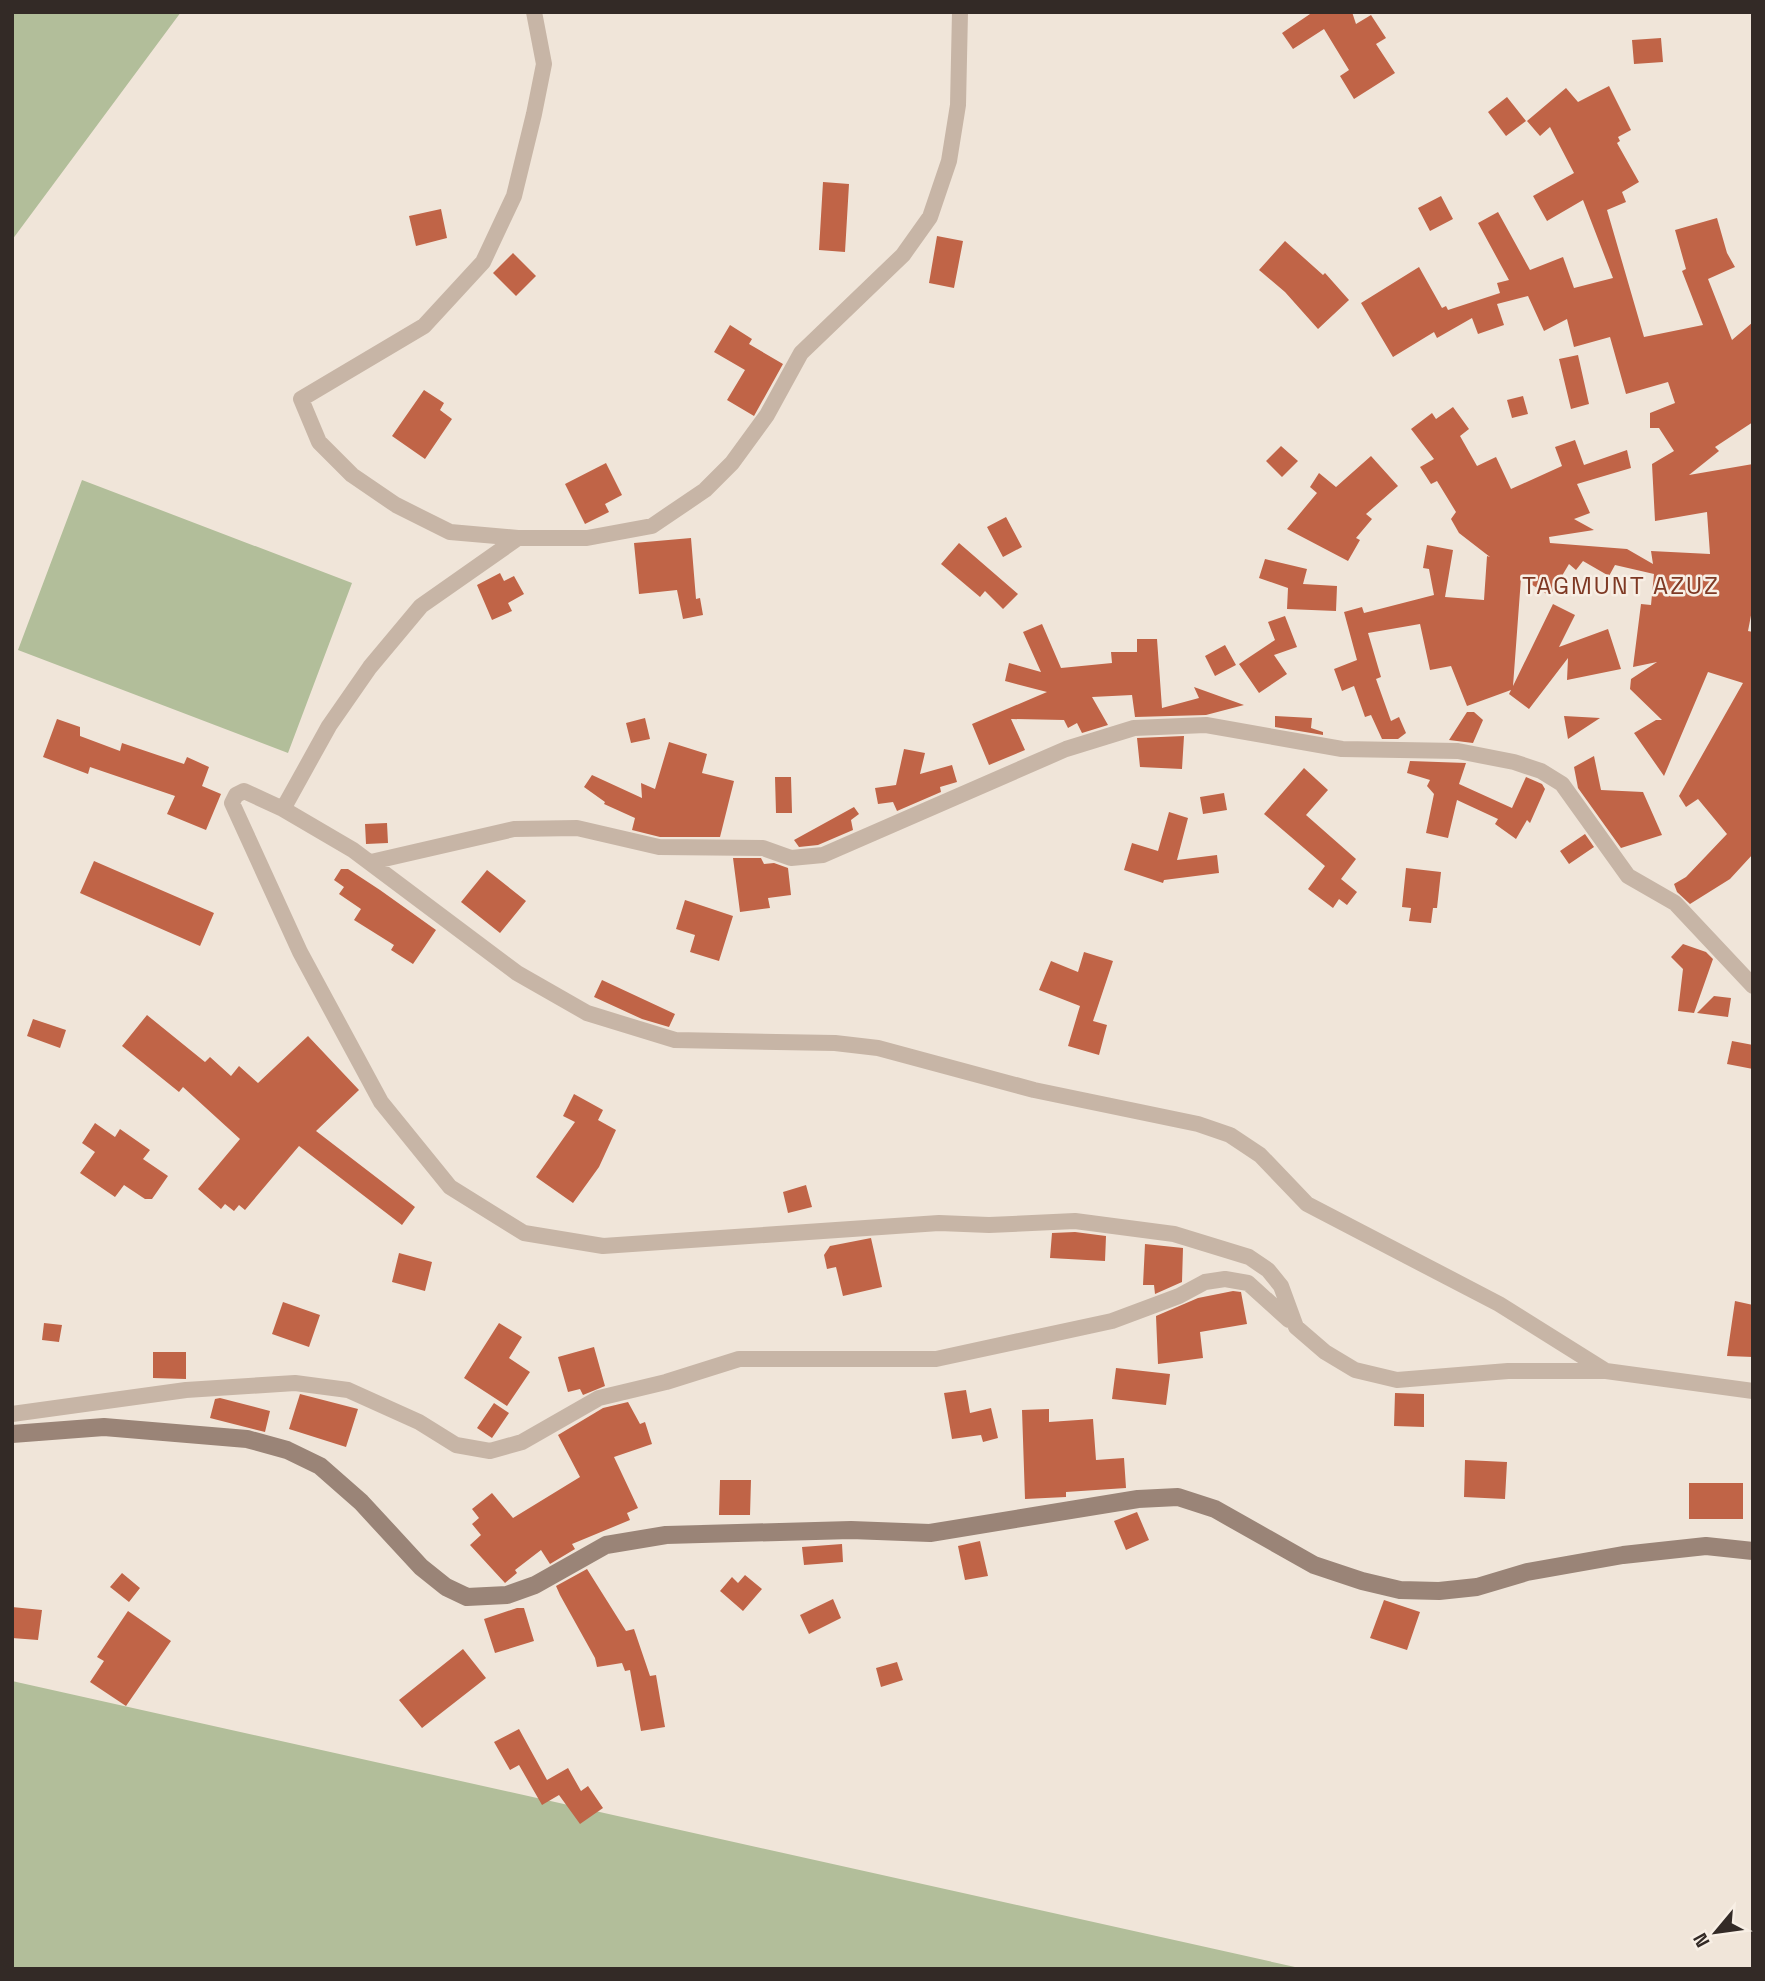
<svg xmlns="http://www.w3.org/2000/svg" width="1765" height="1981" viewBox="0 0 1765 1981" font-family="'Space Grotesk',sans-serif">
  <style>
    .green { fill: #b2be9a }
    .building { fill: #c06447 }
    .lines { fill: none; stroke-linecap: round; stroke-linejoin: round }
    .street { stroke: #c7b5a6; stroke-width: 16 }
    .secondary { stroke: #9a8477; stroke-width: 18 }
    .labels { text-anchor: middle; dominant-baseline: central; stroke-width: 5; stroke-linejoin: round; paint-order: stroke }
    .quarter-label { font-size: 24px; letter-spacing: 2px; fill: #7e3924; stroke: #f8efe5 }
  </style>
  <rect width="100%" height="100%" fill="#f0e5d9"/>
  <path class="green" d="M12,12H181L12,240Z
    M82,480L352,583L288,753L18,650Z
    M12,1681L1304,1969H12Z"/>
  <path class="building" d="M1313,12H1352L1356,24L1371,15L1386,38L1376,44L1395,73L1354,99L1340,76L1349,70L1324,29L1293,49L1282,33Z
    M1661,38L1663,62L1634,64L1632,40Z
    M1609,86L1631,130L1618,137L1620,141L1617,143L1639,182L1622,192L1626,202L1607,210L1644,337L1703,325L1682,271L1686,269L1675,230L1717,218L1727,253L1735,267L1708,279L1732,340L1753,322V422L1715,447L1719,451L1689,475L1753,464V605L1748,631L1753,632V854L1730,879L1690,904L1677,892L1674,884L1686,877L1727,834L1698,799L1686,807L1679,796L1743,683L1708,672L1664,776L1634,733L1656,720H1662L1630,689L1631,679L1657,662L1633,667L1641,604L1651,605L1654,574L1615,565L1609,576L1583,561L1576,570L1569,564L1550,596L1521,578L1513,686L1553,604L1575,615L1559,647L1608,629L1621,669L1567,680L1568,658L1529,709L1509,694L1511,690L1467,706L1451,666L1430,670L1420,624L1368,633L1381,677L1376,679L1391,721L1399,717L1406,733L1398,739H1382L1371,715L1365,717L1354,686L1342,691L1334,669L1357,660L1344,612L1362,607L1364,613L1434,595L1429,569L1423,568L1427,545L1453,550L1445,597L1484,600L1487,556L1490,557L1459,533L1451,519L1456,512L1437,481L1431,484L1420,467L1434,459L1411,429L1432,413L1436,419L1453,407L1469,429L1460,436L1477,466L1496,457L1511,489L1562,466L1555,447L1575,440L1584,465L1627,450L1631,468L1577,484L1590,513L1574,519L1594,530L1549,537L1550,543L1627,549L1653,564L1651,551L1710,554L1707,512L1655,521L1652,464L1674,451L1659,428H1650V413L1675,403L1668,382L1626,394L1610,337L1574,347L1567,319L1544,331L1528,296L1497,304L1504,325L1478,334L1472,318L1437,338L1434,332L1393,357L1361,303L1419,267L1442,308L1446,306L1448,310L1500,293L1497,283L1509,280L1478,223L1498,212L1530,270L1563,257L1574,288L1613,278L1583,200L1547,221L1533,196L1574,173L1550,127L1540,136L1527,121L1566,88L1578,102Z
    M1507,97L1526,121L1506,136L1488,112Z
    M823,182L849,184L845,252L819,250Z
    M1441,196L1453,219L1430,231L1418,208Z
    M441,209L447,238L416,246L409,216Z
    M937,236L963,241L954,288L929,283Z
    M1285,241L1323,275L1325,273L1349,300L1318,329L1285,292L1259,270Z
    M513,253L536,276L516,296L493,273Z
    M730,325L752,339L749,344L783,364L754,416L727,400L745,370L714,352Z
    M1578,355L1589,404L1571,409L1559,359Z
    M424,390L444,403L440,410L452,419L425,459L392,436Z
    M1523,396L1528,414L1512,418L1507,400Z
    M1281,446L1298,461L1282,477L1266,461Z
    M1371,456L1398,486L1366,514L1372,519L1356,538L1360,540L1348,561L1287,529L1317,493L1310,487L1319,473L1336,487Z
    M606,463L622,495L605,504L609,512L585,524L565,484Z
    M1006,517L1022,547L1003,557L987,527Z
    M691,538L696,599L700,598L703,615L683,619L677,590L639,594L634,543Z
    M959,543L1018,594L1003,609L985,591L980,597L941,564Z
    M1265,559L1307,569L1303,584L1337,586L1336,611L1287,609L1288,588L1259,578Z
    M500,573L504,581L514,576L524,594L508,603L512,611L492,620L477,585Z
    M1285,616L1297,647L1274,655L1287,674L1259,693L1239,664L1275,640L1268,622Z
    M1042,624L1061,668L1112,663L1111,652H1137V639H1157L1162,708L1199,698L1194,687L1244,705L1206,715L1135,717L1132,695L1092,697L1108,725L1082,733L1077,723L1068,728L1064,720L1011,719L1025,750L989,765L972,724L1047,692L1005,681L1009,663L1041,672L1023,632Z
    M1225,645L1236,665L1215,676L1205,656Z
    M1467,712H1474L1483,720L1473,743L1449,740Z
    M1275,716L1312,718L1311,728L1323,732V735L1275,727Z
    M1564,716L1600,718L1568,739Z
    M645,718L650,739L631,743L626,723Z
    M57,719L80,727V736L120,751L122,743L184,764L187,757L209,767L202,786L221,794L206,830L167,814L175,796L90,767L88,774L43,757Z
    M1184,736L1182,769L1140,767L1137,738Z
    M669,742L707,754L702,773L734,781L720,837H660L632,830L635,818L604,804L605,802L584,787L592,775L642,798L641,783L655,789Z
    M904,749L925,753L920,774L952,765L957,782L940,787L941,792L897,811L893,802L878,804L875,788L896,785Z
    M1594,756L1601,790L1643,792L1662,835L1621,848L1578,788L1574,767Z
    M1410,761L1466,763L1459,784L1512,808L1526,777L1542,784L1545,789L1530,823L1527,820L1516,839L1495,824L1498,819L1457,800L1448,838L1426,833L1434,794L1427,786L1430,780L1407,773Z
    M1304,768L1328,790L1306,815L1356,859L1341,879L1357,892L1347,905L1339,899L1333,908L1308,889L1325,866L1264,814Z
    M775,777H791L792,813H776Z
    M1224,793L1227,810L1203,814L1200,797Z
    M854,807L859,814L851,820L853,830L818,845L799,847L794,840Z
    M1169,812L1188,818L1177,860L1217,855L1219,873L1164,880L1163,883L1124,870L1132,843L1158,851Z
    M387,823L388,843L366,844L365,824Z
    M1585,834L1594,847L1569,864L1560,851Z
    M733,858H761L764,864L774,863L788,868L791,895L768,898L770,908L740,912Z
    M94,861L214,913L200,946L80,893Z
    M1406,868L1441,872L1437,908H1433L1431,923L1409,921L1411,908L1402,907Z
    M341,869H348L380,890L436,930L413,964L391,950L394,945L354,920L361,909L339,894L344,887L334,880Z
    M487,870L526,901L500,933L461,902Z
    M685,900L733,916L719,961L690,952L695,935L676,929Z
    M1683,944L1706,952L1713,959L1694,1013L1678,1011L1683,969L1671,957Z
    M1084,952L1113,961L1093,1021L1107,1025L1099,1055L1068,1046L1080,1006L1039,990L1051,961L1078,972Z
    M602,980L675,1014L669,1027L642,1019L594,997Z
    M1714,996L1731,998L1728,1017L1697,1013Z
    M147,1015L205,1062L210,1057L231,1076L239,1066L258,1083L308,1036L359,1090L316,1131L415,1207L402,1225L299,1146L245,1210L239,1205L234,1211L225,1204L221,1209L198,1189L240,1139L183,1087L179,1092L122,1046Z
    M33,1019L66,1030L60,1048L27,1036Z
    M1732,1041L1753,1045V1069L1727,1064Z
    M574,1094L603,1110L598,1120L616,1130L599,1167L573,1203L536,1177L575,1122L563,1116Z
    M95,1123L115,1137L120,1129L150,1150L143,1159L168,1176L152,1199H145L124,1185L115,1197L80,1173L95,1152L82,1143Z
    M806,1185L812,1207L788,1213L783,1192Z
    M1075,1232L1106,1236L1105,1261L1050,1258L1052,1233Z
    M871,1238L882,1287L843,1296L836,1267L827,1269L824,1255L830,1246Z
    M1145,1244L1183,1248L1182,1282L1155,1294L1154,1285H1143Z
    M399,1253L432,1262L425,1291L392,1282Z
    M1233,1291L1241,1292L1247,1324L1200,1332L1203,1358L1158,1364L1156,1316L1198,1298Z
    M1735,1301L1753,1305V1357L1727,1356Z
    M283,1302L320,1315L309,1347L272,1334Z
    M44,1323L62,1325L59,1342L42,1340Z
    M499,1323L522,1337L509,1358L530,1372L507,1406L464,1378Z
    M594,1347L605,1386L583,1395L580,1389L568,1392L558,1357Z
    M153,1352H186V1379L153,1378Z
    M1116,1368L1170,1374L1166,1405L1112,1399Z
    M966,1390L970,1413L991,1408L998,1438L983,1442L981,1435L952,1439L944,1393Z
    M1395,1393L1424,1394V1427L1394,1426Z
    M300,1394L358,1409L346,1447L289,1429Z
    M220,1398L270,1411L265,1432L210,1418L215,1399Z
    M628,1402L640,1424L645,1422L652,1444L614,1457L638,1508L627,1513L630,1520L572,1544L575,1549L550,1564L541,1550L515,1570L517,1573L505,1583L470,1545L481,1535L472,1524L479,1518L472,1509L492,1493L513,1518L580,1477L558,1435L603,1408Z
    M494,1403L509,1413L492,1438L477,1428Z
    M1049,1409V1422L1093,1419L1096,1460L1124,1458L1126,1488L1066,1492V1497L1025,1499L1022,1410Z
    M1465,1460L1507,1462L1505,1499L1464,1497Z
    M720,1480H751L750,1515H719Z
    M1689,1483H1743V1519H1689Z
    M1137,1512L1149,1540L1126,1550L1114,1521Z
    M980,1541L988,1576L965,1580L958,1546Z
    M842,1544L843,1562L804,1565L802,1547Z
    M587,1569L626,1631L634,1629L650,1676L656,1675L665,1727L641,1731L630,1670L625,1671L622,1663L597,1667L595,1658L560,1595L556,1586Z
    M122,1573L140,1588L129,1602L110,1587Z
    M745,1575L762,1589L743,1611L720,1591L732,1577L738,1583Z
    M833,1599L841,1618L809,1634L800,1615Z
    M1384,1600L1420,1612L1407,1650L1370,1638Z
    M12,1607L42,1610L38,1640L12,1638Z
    M517,1608H524L534,1641L495,1653L484,1619Z
    M128,1611L171,1641L126,1706L90,1682L104,1661L97,1657Z
    M463,1649L486,1678L422,1728L399,1700Z
    M897,1662L903,1680L881,1687L876,1668Z
    M519,1729L547,1780L568,1768L581,1791L588,1786L603,1808L580,1824L559,1795L542,1805L519,1765L510,1770L494,1742Z"/>
  <g class="lines">
    <path class="street" d="M518,538L450,532L396,505L352,475L319,442L301,399L424,326L483,262L514,196L534,114L544,64L534,12
      M283,809L329,726L370,667L421,606L518,538H587L652,526L705,490L732,463L767,415L801,353L903,255L930,217L949,161L958,105L960,12
      M371,862L514,829L577,828L659,847L763,848L791,858L823,855L1066,749L1134,728L1206,725L1342,749L1458,751L1514,762L1541,771L1562,784L1628,876L1675,903L1753,986
      M1606,1371L1499,1304L1307,1204L1260,1155L1230,1135L1198,1124L1034,1090L878,1048L835,1043L675,1040L587,1013L517,973L353,850L283,809L244,791L236,795L232,803L300,952L381,1102L450,1187L524,1233L603,1246L939,1223L989,1225L1075,1221L1174,1234L1249,1257L1268,1270L1281,1286L1296,1327L1325,1352L1355,1370L1397,1380L1508,1371H1606L1753,1391
      M12,1414L186,1390L295,1383L348,1390L419,1422L456,1445L490,1451L522,1442L599,1398L666,1382L739,1359H936L1112,1321L1179,1296L1205,1282L1225,1279L1248,1283L1289,1320"/>
    <path class="secondary" d="M12,1434L104,1427L247,1439L287,1450L320,1466L361,1502L421,1567L446,1587L467,1597L507,1595L535,1585L606,1545L666,1535L851,1530L930,1533L1138,1499L1178,1497L1215,1509L1314,1565L1362,1581L1400,1590L1439,1591L1477,1587L1527,1572L1623,1555L1706,1546L1753,1551"/>
  </g>
  <g class="labels">
    <g class="quarter-label">
      <text x="1621" y="585">TAGMUNT AZUZ</text>
    </g>
  </g>
  <rect width="1765" height="1981" fill="none" stroke="#332a26" stroke-width="28"/>
  <g transform="translate(1716 1932) rotate(241)" stroke="#f8efe5" stroke-width="5" paint-order="stroke">
  <path d="M0-5L12 26L0 18L-12 26Z" fill="#332a26"/>
  <text y="-10" font-size="19" font-weight="bold" text-anchor="middle" fill="#332a26">N</text>
  </g>
</svg>
